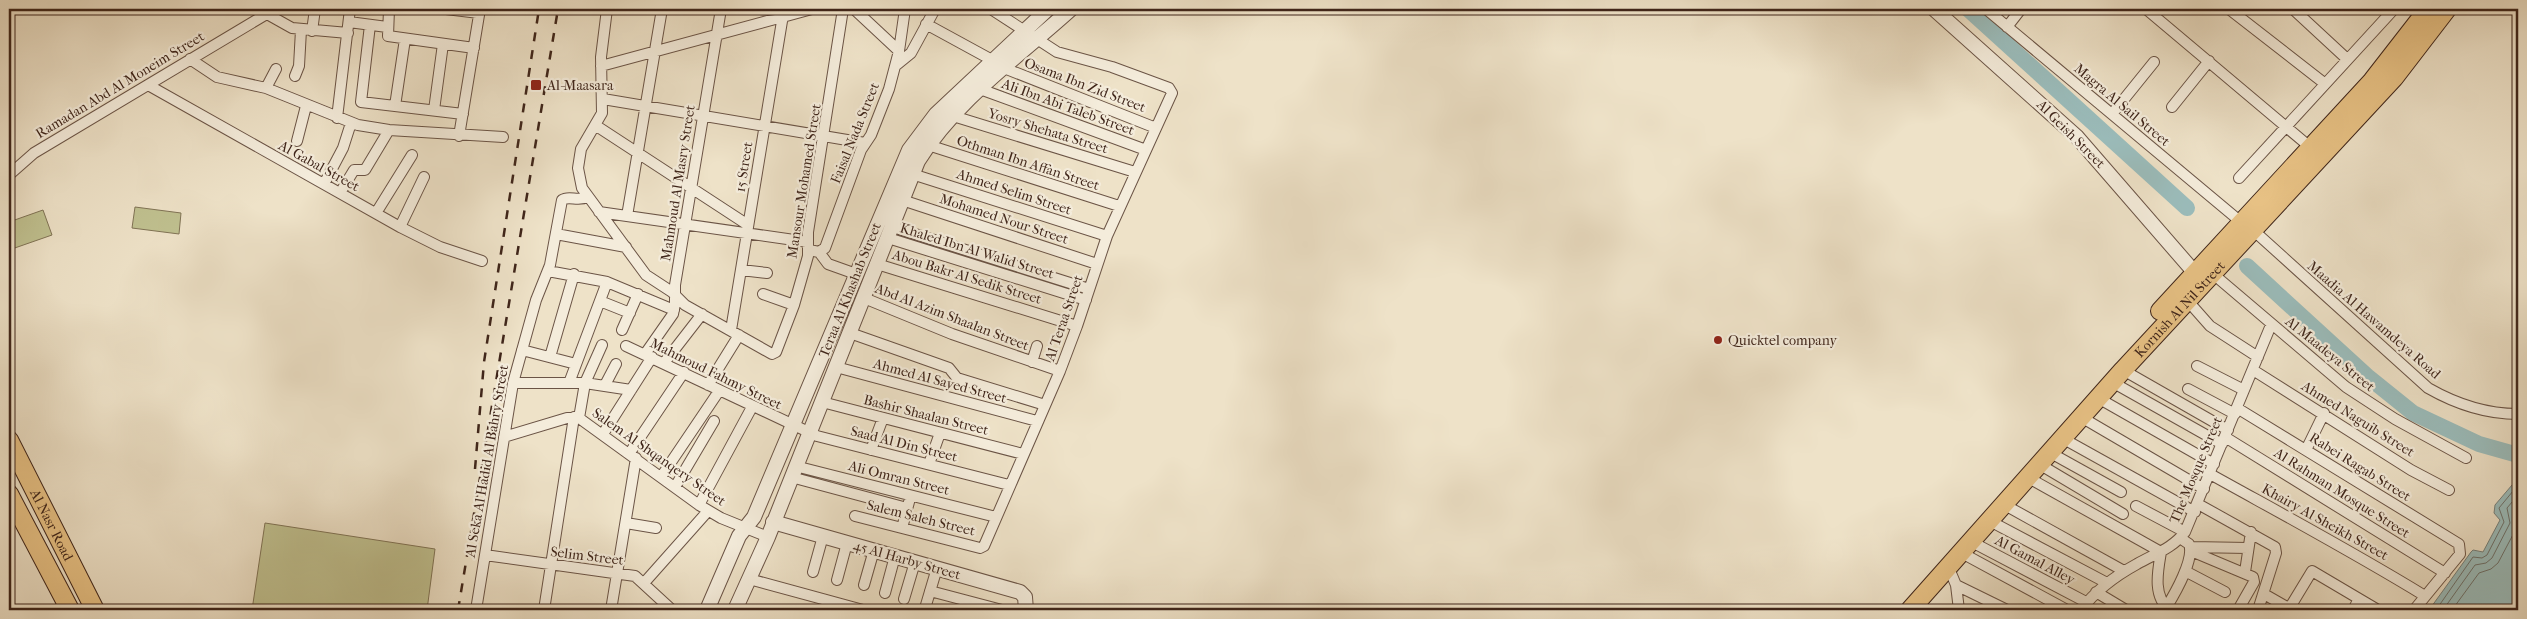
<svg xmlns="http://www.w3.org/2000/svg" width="2527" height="619" viewBox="0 0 2527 619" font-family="'IM FELL French Canon',serif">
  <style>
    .green { fill: #c0c190; stroke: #807355 }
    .water { fill: #9bbdbc; stroke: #76807b }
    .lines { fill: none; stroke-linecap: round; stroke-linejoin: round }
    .shore { stroke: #6d716b; stroke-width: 1 }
    .river { stroke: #9bbdbc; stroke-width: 16 }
    .minor-casing { stroke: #6b5446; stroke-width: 12 }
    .tertiary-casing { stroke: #6b5446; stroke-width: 16 }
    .trunk-casing { stroke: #3f251a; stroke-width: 20 }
    .minor { stroke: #f4ecdb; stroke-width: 10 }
    .tertiary { stroke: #f4ecdb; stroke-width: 14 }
    .trunk { stroke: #e7c184; stroke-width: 18 }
    .rail { stroke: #3f251a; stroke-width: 2.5; stroke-dasharray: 9 9; stroke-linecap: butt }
    .poi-dot { fill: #8f2418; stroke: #f4ecdb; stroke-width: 2 }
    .labels { text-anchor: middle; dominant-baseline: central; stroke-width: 4.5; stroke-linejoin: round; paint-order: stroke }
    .street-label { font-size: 14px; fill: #3f251a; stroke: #f4ecdb }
    .poi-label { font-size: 14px; fill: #3f251a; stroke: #f4ecdb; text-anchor: start }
  </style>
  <rect width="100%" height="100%" fill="#eee2c8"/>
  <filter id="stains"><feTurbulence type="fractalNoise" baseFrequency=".004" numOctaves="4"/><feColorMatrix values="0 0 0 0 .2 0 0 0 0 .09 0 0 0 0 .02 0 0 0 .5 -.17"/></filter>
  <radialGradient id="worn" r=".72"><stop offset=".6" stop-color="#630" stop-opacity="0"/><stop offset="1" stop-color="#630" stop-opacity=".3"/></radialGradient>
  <path class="green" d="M135,207L181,213L179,234L132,228Z
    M43,210L52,235L9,250V222Z
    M265,523L435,549L427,610H252Z"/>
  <path class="water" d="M2518,478V610H2429L2471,552L2473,550L2483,552L2500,520L2494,513L2495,505Z"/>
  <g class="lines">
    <path class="shore" d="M2436,610L2473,557L2482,558L2487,555L2504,522L2499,508L2518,485
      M2443,610L2475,565L2486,563L2492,558L2510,523L2507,508L2518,495
      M2452,610L2479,573L2491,569L2498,563L2517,527L2516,510L2518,507"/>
    <path class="river" d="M1968,9L2187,208
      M2247,266L2367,376L2413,413L2479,444L2518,455"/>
    <defs>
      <path id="minor" d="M389,9L388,36L474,48
        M446,9L479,13
        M607,9L601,57L602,113L581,149L578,168L582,188L646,275L672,292L685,305L772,354L776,352L794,305L808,256V232L843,9
        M760,9L783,12
        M854,9L899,51
        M1986,9L2241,222
        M2146,9L2310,147
        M2229,9L2324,83
        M2293,9L2347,59
        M267,14L292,28L348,33
        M349,22L387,27
        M926,24L992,60
        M370,25L361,102L463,114
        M2007,27L2021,9
        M312,31L315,9
        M190,59L217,77L266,88L358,125L389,130L503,137
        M601,66L812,9
        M895,66L911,53L935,9
        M1004,68L1156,128
        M295,76L299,66L301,30
        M148,85L400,227L440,247L482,261
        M266,88L276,69
        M980,89L1146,150
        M603,99L865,143
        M395,106L405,39
        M2172,107L2209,61
        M434,110L443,44
        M2112,114L2154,62
        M953,116L1135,172
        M337,118L350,9
        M595,125L748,225
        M459,136L480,9
        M297,141L306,106
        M928,145L1119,206
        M912,174L1107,236
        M9,175L34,153L275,9
        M2239,178L2394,9
        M324,184L343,148L351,123
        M340,193L354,170H365L389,130
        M902,200L1097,264
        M599,212L808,242
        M376,213L412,155
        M627,216L662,9
        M400,227L424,177
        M893,227L1089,289
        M2253,230L2428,388C2456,404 2485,414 2518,414
        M556,234L626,247
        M888,238L1086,300
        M809,250L819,252L825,248L861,150L871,135L889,89L899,51L905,9
        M819,252L828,264L856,274
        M877,264L1077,326
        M741,270L767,273
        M548,271L607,282L674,310
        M2212,273L2346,387L2395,419L2466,458
        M763,294L794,305
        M864,298L952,334L1060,371
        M2187,300L2210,326L2258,357
        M600,301L630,313
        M622,330L638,294
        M731,330L784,9
        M850,333L949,368L957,378L1045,405
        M626,346L817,436L1009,485
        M522,350L576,364
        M645,354L673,314L675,304V285L721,9
        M550,357L574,274
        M1032,362L1037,346
        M664,363L702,314
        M2197,366L2244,390
        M836,367L1037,421
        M2123,370L2228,430
        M2253,370L2411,470L2449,490
        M2112,382L2222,444
        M513,383H585L631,390
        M569,383L607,282
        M605,385L616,364
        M708,385L739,335
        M2188,389L2235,414
        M2098,398L2214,464
        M822,402L1023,454
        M2237,408L2459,544L2460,554L2414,610
        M2081,417L2204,489
        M579,418L585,383L602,345
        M603,434L652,357
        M504,437L567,418H579L699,505L721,518L768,537
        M2225,437L2445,573
        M2062,438L2195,512
        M871,450L883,418
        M2306,450L2324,413
        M2049,452L2121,492
        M629,454L684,372
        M929,464L940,433
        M2039,464L2123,514
        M795,466L996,517
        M2210,474C2282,514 2355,553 2425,596
        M661,477L719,391
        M791,477L907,508
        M2027,477L2161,552C2158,570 2152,597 2170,610
        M675,487L714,421
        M2003,504L2124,571
        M2198,504L2275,547L2276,553L2258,610
        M699,505L752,407
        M2136,506L2185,532
        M855,516L980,548L984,546L1060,371L1077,326L1107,236L1172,93L1169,88L1112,67L1057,52L991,9
        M1988,520L2107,583
        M626,523L656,528
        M902,528L909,502
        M1970,541L2086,602
        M2191,547L2248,548
        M2191,551L2253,577L2254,582L2238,610
        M1960,552L2067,610
        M485,555L635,576L672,610
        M1948,566L1956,585L1959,610
        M2185,571L2225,592
        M813,572L823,536
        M2245,572L2251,532
        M749,579L863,610
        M837,580L847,543
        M644,583L708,511
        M864,585L874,550
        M1956,585L2007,610
        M930,591L1002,610
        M2096,592L2126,610
        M885,593L895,556
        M2264,594L2292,610
        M904,599L915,562
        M926,605L937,568
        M2166,608C2174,595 2195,559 2189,544L2180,538
        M2289,609L2312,571L2378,610
        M476,610L513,383L536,300L550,265L562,200C569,195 578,202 587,197
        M544,610L574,417
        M611,610L636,458
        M2081,610C2096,590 2115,576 2137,564C2154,554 2172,549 2185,532L2271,325
        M2353,610L2359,599"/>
      <path id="tertiary" d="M1934,9L2077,137L2195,273
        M773,522L1020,592L1025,597L1026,610
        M707,610L739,536L754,517L909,150L936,114L1048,9
        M735,610L768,537L918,161C956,100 1018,57 1071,9"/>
      <g id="trunk">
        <path d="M2160,311L2372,81L2428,9"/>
        <path id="s1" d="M9,440L95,610"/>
        <path d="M9,494L70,610"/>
        <path id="s2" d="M1910,610L2123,370L2394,78L2447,9"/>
      </g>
    </defs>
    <use href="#minor" class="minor-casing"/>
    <use href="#tertiary" class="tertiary-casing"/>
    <use href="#trunk" class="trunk-casing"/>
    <use href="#minor" class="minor"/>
    <use href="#tertiary" class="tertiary"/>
    <use href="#trunk" class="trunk"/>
    <path class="rail" d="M475,469L484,362L539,9
      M458,610L558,9"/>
  </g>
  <g class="poi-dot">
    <rect x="530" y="79" width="12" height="12" rx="2.5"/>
    <circle cx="1718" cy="340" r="5"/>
  </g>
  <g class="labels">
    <g class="street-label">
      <text transform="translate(120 85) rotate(-31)">Ramadan Abd Al Moneim Street</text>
      <text transform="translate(1085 85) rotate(21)">Osama Ibn Zid Street</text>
      <text transform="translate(2122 105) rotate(40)">Magra Al Sail Street</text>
      <text transform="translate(1068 107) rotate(20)">Ali Ibn Abi Taleb Street</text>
      <text transform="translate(1048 131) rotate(17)">Yosry Shehata Street</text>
      <text transform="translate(855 133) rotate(-68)">Faisal Nada Street</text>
      <text transform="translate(2071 134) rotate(45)">Al Geish Street</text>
      <text transform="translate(1028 163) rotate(18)">Othman Ibn Affan Street</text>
      <text transform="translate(319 166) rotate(29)">Al Gabal Street</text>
      <text transform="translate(744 167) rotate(-81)">15 Street</text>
      <text transform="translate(804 181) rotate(-81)">Mansour Mohamed Street</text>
      <text transform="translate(678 183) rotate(-81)">Mahmoud Al Masry Street</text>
      <text transform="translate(1014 192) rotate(18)">Ahmed Selim Street</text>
      <text transform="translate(1004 219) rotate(18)">Mohamed Nour Street</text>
      <text transform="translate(977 251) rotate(17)">Khaled Ibn Al Walid Street</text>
      <text transform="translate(967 277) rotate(17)">Abou Bakr Al Sedik Street</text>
      <text transform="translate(850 290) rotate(-68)">Teraa Al Khashab Street</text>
      <text stroke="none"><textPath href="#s2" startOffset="404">Kornish Al Nil Street</textPath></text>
      <text transform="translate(952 317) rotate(21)">Abd Al Azim Shaalan Street</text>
      <text transform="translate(1064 318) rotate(-71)">Al Teraa Street</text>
      <text transform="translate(2374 320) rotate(41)">Maadia Al Hawamdeya Road</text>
      <text transform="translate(2330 354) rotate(39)">Al Maadeya Street</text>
      <text transform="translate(716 374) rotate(26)">Mahmoud Fahmy Street</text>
      <text transform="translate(940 381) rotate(15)">Ahmed Al Sayed Street</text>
      <text transform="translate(926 415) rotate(14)">Bashir Shaalan Street</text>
      <text transform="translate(2358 419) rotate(32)">Ahmed Naguib Street</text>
      <text transform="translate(904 444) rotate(14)">Saad Al Din Street</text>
      <text transform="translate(659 457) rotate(35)">Salem Al Shqanqery Street</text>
      <text transform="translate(487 461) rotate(-80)">Al Seka Al Hadid Al Bahry Street</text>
      <text transform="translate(2360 467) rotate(32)">Rabei Ragab Street</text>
      <text transform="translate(2196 470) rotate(-67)">The Mosque Street</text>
      <text transform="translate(899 478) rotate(14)">Ali Omran Street</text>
      <text transform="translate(2342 493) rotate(32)">Al Rahman Mosque Street</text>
      <text transform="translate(921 518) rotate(14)">Salem Saleh Street</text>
      <text transform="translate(2325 522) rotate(29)">Khairy Al Sheikh Street</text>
      <text stroke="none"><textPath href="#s1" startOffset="95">Al Nasr Road</textPath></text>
      <text transform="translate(587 556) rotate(7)">Selim Street</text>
      <text transform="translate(907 560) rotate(16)">45 Al Harby Street</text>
      <text transform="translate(2035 560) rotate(28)">Al Gamal Alley</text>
    </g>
    <g class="poi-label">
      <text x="547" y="85">Al-Maasara</text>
      <text x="1728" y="340">Quicktel company</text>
    </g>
  </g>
  <rect width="2527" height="619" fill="none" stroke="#eee2c8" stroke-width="30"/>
  <rect x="10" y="10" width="2507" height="599" fill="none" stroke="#3f251a" stroke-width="2.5"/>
  <rect x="15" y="15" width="2497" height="589" fill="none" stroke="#3f251a"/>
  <rect width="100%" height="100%" filter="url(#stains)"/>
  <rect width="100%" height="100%" fill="url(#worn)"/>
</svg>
